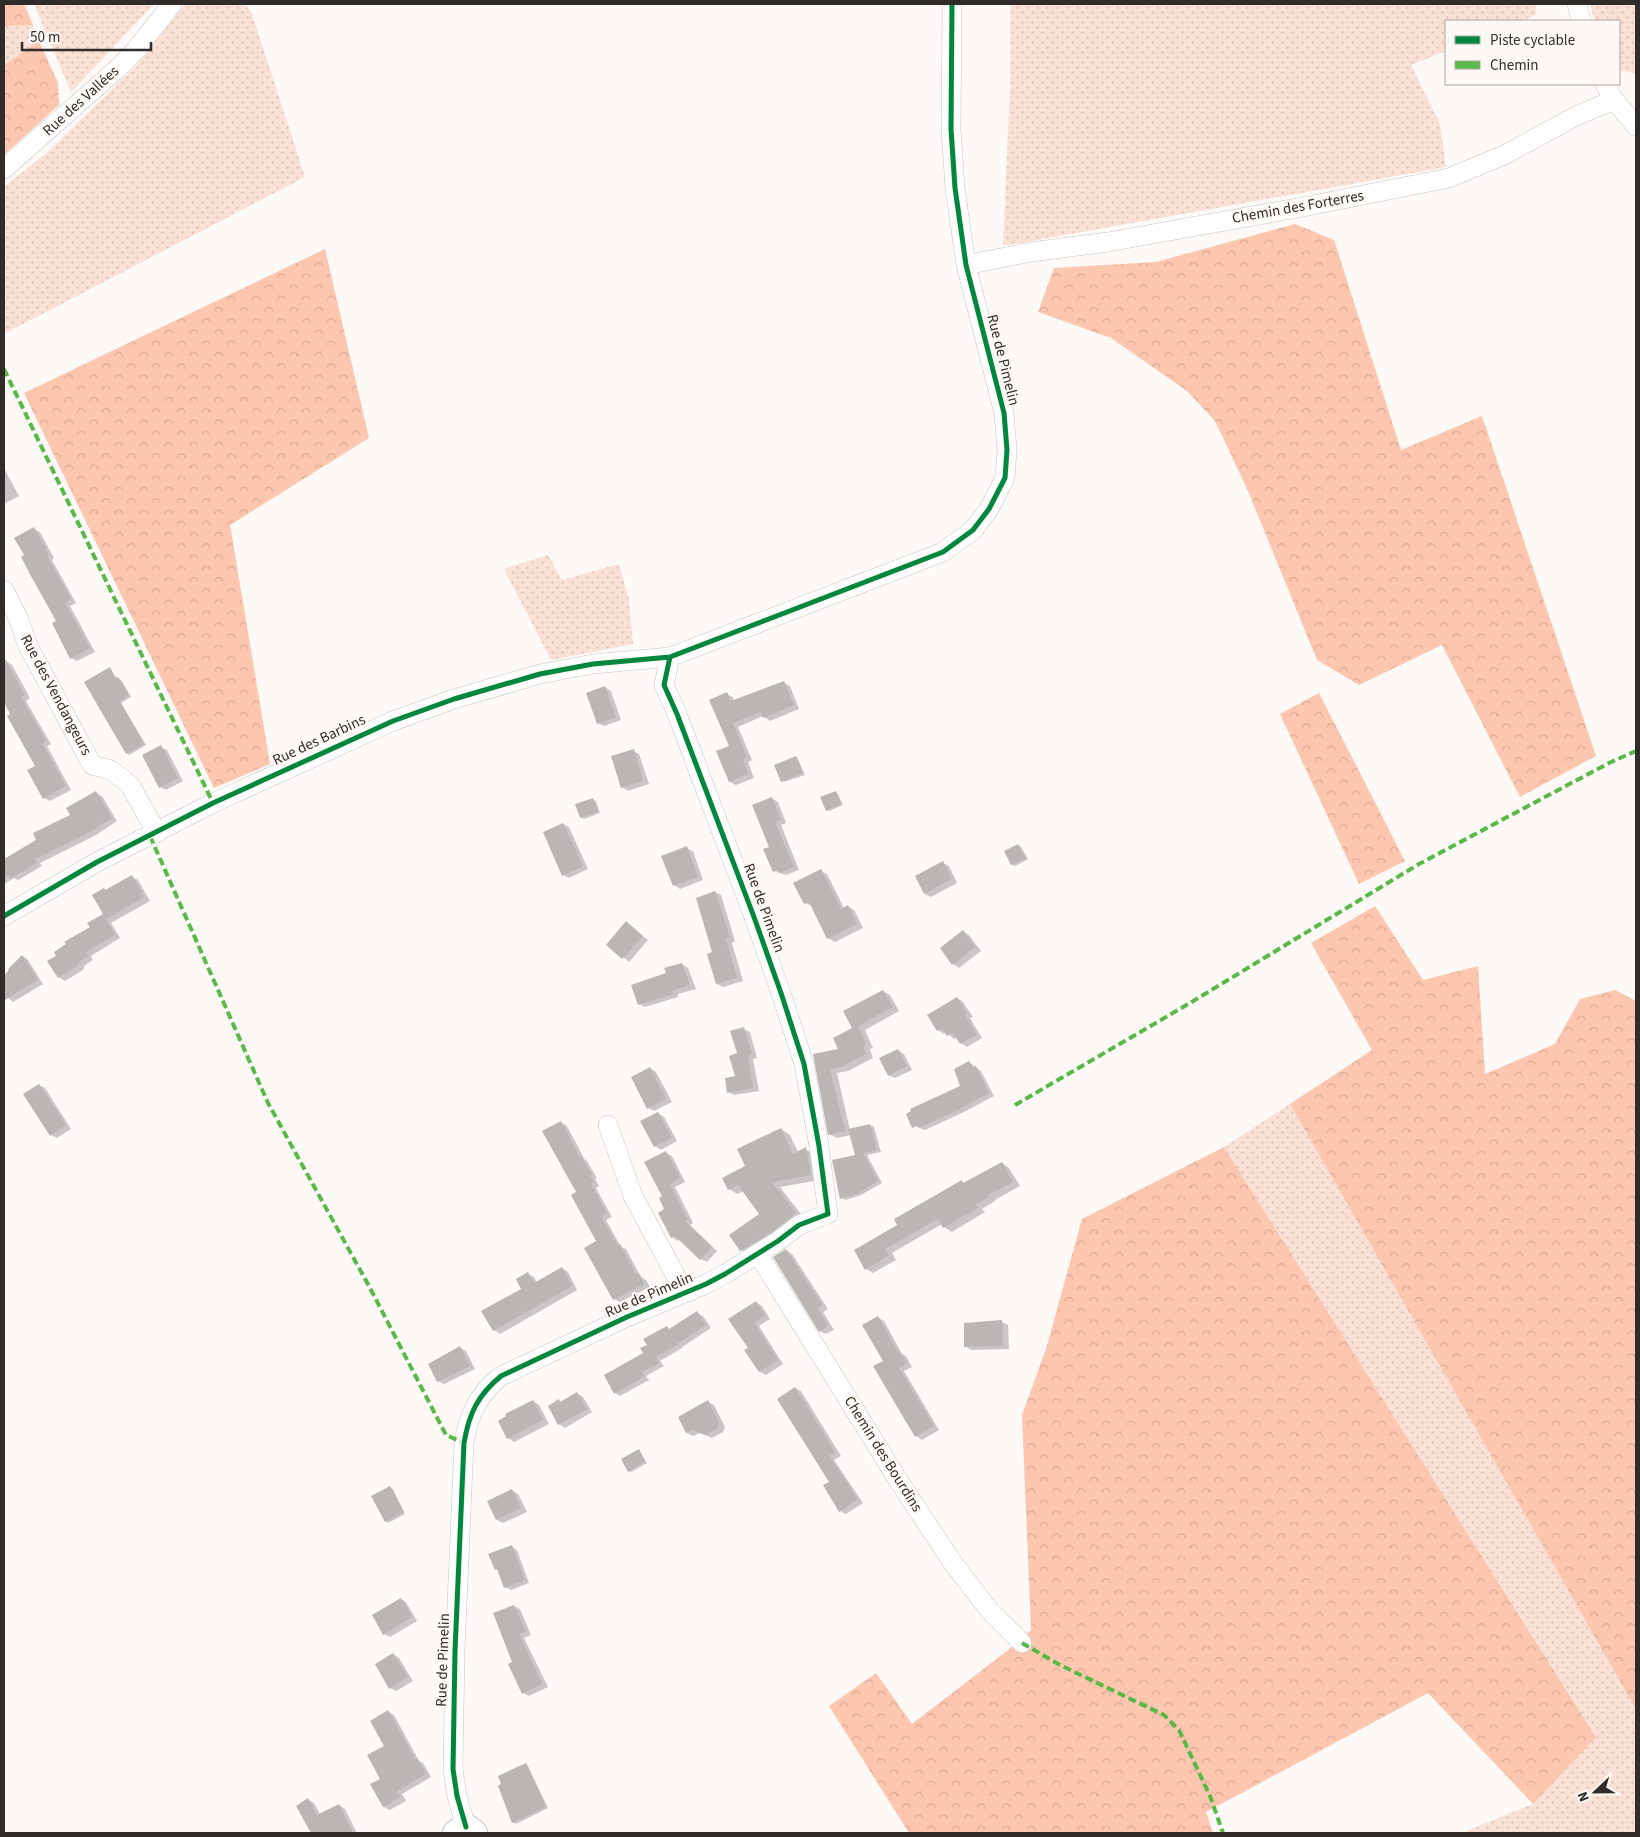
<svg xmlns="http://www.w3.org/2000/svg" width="1640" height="1837" viewBox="0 0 1640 1837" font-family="'Source Sans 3',sans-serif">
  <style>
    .grass { fill: url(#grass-dots) }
    .forest { fill: url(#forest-crowns) }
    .shadow { fill: #0003 }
    .building { fill: #b9b6b4 }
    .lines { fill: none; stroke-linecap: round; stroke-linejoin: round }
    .minor-casing { stroke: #c7c4c2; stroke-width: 20 }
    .secondary-casing { stroke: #c7c4c2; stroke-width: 28 }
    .minor { stroke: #fffefe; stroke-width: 19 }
    .secondary { stroke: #fffefe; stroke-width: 26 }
    .quiet { stroke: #58b947; stroke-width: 4; stroke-dasharray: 8 4; stroke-linecap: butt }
    .cycleway-casing { stroke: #fef8f5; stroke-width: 8 }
    .cycleway { stroke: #00873e; stroke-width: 5 }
    .labels { text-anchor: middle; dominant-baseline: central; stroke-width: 4; stroke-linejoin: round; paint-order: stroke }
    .street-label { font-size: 15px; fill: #2f2c2a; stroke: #fef8f5 }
  </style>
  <defs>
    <pattern id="grass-dots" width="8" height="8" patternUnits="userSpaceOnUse" patternTransform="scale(1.25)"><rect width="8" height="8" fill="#fae0d5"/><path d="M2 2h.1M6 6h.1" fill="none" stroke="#d7c0b7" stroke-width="1.8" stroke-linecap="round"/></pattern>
    <pattern id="forest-crowns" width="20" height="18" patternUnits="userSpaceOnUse" patternTransform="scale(1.25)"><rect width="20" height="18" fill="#fdc6af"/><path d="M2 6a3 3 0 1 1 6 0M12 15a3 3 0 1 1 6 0" fill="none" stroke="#d9aa97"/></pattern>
  </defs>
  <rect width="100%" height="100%" fill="#fcf9f7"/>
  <path class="grass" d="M34,4H154L71,92Z
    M185,4H245L252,14L305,177L4,334V187L49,151L138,64Z
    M1010,4H1536V15L1521,21H1446V51L1411,65L1440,124L1446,167L1003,246L1010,88Z
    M1590,4H1636V73L1619,70V21H1595Z
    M33,25L39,41L4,65V26Z
    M548,555L562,580L619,564L629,600L633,644L551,660L504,569Z
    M1290,1104L1636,1709V1833H1611L1610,1831L1603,1833H1462L1533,1804L1596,1736L1224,1147Z"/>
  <path class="forest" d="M4,4H24L33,25L4,26Z
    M39,41L58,83L59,105L4,155V65Z
    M1295,224L1334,240L1401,450L1482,416L1596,756L1520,797L1442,645L1359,685L1317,660L1248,491L1215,421L1187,391L1111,338L1038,312L1054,268L1156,262Z
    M325,249L369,438L230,525L270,764L214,788L24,393Z
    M1319,693L1405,861L1359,884L1280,714Z
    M1375,906L1423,980L1478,966L1485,1074L1555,1044L1580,999L1615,990L1636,1001V1709L1290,1104L1372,1050L1311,943Z
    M1224,1147L1596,1737L1533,1804L1428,1693L1206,1812L1213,1833H909L829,1706L876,1673L912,1724L1008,1650L1031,1630L1022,1415L1046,1349L1082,1219Z"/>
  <path class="shadow" d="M4,468L19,496L4,504Z
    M34,529L40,532L54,558L52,560L76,603L70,606L95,652L77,661L71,658L57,621Z
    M6,661L12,665L30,698L26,701L51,744L47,746L71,790L50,801L44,798L37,766L4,700V662Z
    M110,669L117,679L122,681L131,697L121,703L146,745L129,755L127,753Z
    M784,683L790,686L799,709L770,721L763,716L738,727L752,760L748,762L754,778L736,785L730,782V747L726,694L733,697L734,701Z
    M605,687L611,691L621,720L604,726L598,723Z
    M161,747L167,750L183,781L166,790L160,787Z
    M633,751L639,754L649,784L628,791L622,787Z
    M796,757L798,759L805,775L784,782L782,781Z
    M836,792L838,794L843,805L829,811L827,810Z
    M96,793L102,796L117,821L96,835L40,863L42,866L18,880L14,878L4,884V861L38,840L72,816Z
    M771,798L778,802L786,823L781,825L799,870L786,875L774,871L771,847Z
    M593,800L596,801L600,813L584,819L581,817Z
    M563,824L569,827L588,869L569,878L563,875Z
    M1018,845L1021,847L1028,859L1015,866L1012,865L1005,852Z
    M686,848L693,851L703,880L680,889L674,885Z
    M943,863L949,866L957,883L931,897L925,894Z
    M821,871L827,874L844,908L848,906L854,910L863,928L835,942L828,938L812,906L805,903Z
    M132,877L138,880L150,901L111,923L120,938L91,956L93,960L85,965L83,970L65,981L59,977L58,956L105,914L106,891Z
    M715,892L721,895L735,941L732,943L743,981L723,987L717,984L714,953Z
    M626,923L648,940L629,962L608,945Z
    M963,932L969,935L981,951L959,968L953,964Z
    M23,956L28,960L43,984L13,1002L8,998L4,1001V974L9,971Z
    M682,964L688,968L696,989L678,994V997L645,1007L639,1004L667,974Z
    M883,991L890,995L899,1011L865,1030L873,1048L870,1049L873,1058L848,1071L837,1073L850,1130L870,1125L874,1127L881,1152L867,1155L882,1183L861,1195L846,1200L842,1198L856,1156L851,1135L837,1138L829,1134L814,1055L839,1049L854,1028Z
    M957,998L963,1002L973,1017L970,1018L982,1038L967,1047L961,1043L957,1037L954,1039L946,1032L944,1034L938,1030Z
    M743,1029L750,1032L757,1058L753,1059L759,1091L734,1095L728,1092L737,1077L739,1054Z
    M898,1050L904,1054L912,1070L895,1078L888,1075Z
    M969,1062L981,1071L994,1096L962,1113L925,1130L912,1125L962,1086Z
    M650,1068L656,1072L672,1102L654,1111L648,1108Z
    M39,1085L45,1088L71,1129L57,1138L51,1135Z
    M658,1113L664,1117L677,1141L661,1150L655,1146Z
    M561,1122L567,1126L585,1160L587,1161L597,1178L595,1179L599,1186L596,1188L612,1217L606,1220L621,1247L626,1249L641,1277L646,1280L650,1287L620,1302L614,1299L598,1242L577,1193Z
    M781,1129L790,1135L798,1152L805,1149L814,1154L819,1180L780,1187L804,1218L750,1255L741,1250L761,1214L744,1191L737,1194L729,1189Z
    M666,1153L672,1156L685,1182L675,1187L693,1223L690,1225L717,1251L707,1262L701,1259L680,1239L678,1241L672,1237L664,1197Z
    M1002,1163L1009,1168L1020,1186L995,1200V1201L982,1209L985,1212L952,1232L944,1227L942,1224L892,1253L896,1260L873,1273L866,1269L899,1225L962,1182L965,1183Z
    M786,1250L792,1254L828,1309L823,1312L834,1330L826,1334L820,1331Z
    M562,1268L568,1272L577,1290L500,1334L494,1330L523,1289L528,1274L534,1277L537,1283Z
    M756,1302L762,1306L770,1319L759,1326L783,1364L766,1375L760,1372L746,1351L749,1348Z
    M697,1313L703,1316L711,1328L682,1347V1348L660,1361L664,1366L646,1376L649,1380L620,1396L615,1393L644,1354L648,1345L667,1328L671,1330Z
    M878,1318L884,1321L902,1354L906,1356L912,1367L904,1371L939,1430L922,1440L916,1436L884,1361Z
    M1002,1322L1008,1325L1009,1349L971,1350L965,1346Z
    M460,1348L466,1351L475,1369L444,1384L438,1381Z
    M795,1388L801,1391L841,1456L834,1460L863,1503L846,1514L840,1511Z
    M577,1393L583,1397L592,1412L565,1428L559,1424V1401L561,1402Z
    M533,1401L539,1405L549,1424L514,1442L508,1438V1417Z
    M708,1402L714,1405L725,1427L723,1432L712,1438L700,1433L693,1436L687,1433L680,1418Z
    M639,1450L647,1463L631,1472L629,1471Z
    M390,1488L393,1489L405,1514L388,1523L386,1521Z
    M512,1490L518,1494L527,1512L503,1523L497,1520L489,1501Z
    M511,1547L517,1550L529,1583L511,1590L505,1587L499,1571L496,1569Z
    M401,1599L406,1602L417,1621L390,1637L384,1634Z
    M514,1606L520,1609L531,1635L524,1638L548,1687L529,1696L523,1693L514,1663Z
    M393,1654L399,1658L413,1681L396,1691L390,1688Z
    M388,1712L394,1715L419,1761L423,1763L431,1777L402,1794L406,1801L390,1810L384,1807L372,1785L382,1779Z
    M526,1764L528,1766L548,1808L516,1824L513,1822Z
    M308,1800L314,1803L320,1814L339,1805L345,1809L357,1833H313L297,1806Z"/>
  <path class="building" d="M34,527L49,555L47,556L71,599L65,603L90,648L70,659L52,623L56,621L31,576L21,557L24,555L14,538Z
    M4,657L25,695L21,697L46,741L42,743L66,786L43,799L27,770L35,766L7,716L10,714L4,702Z
    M110,667L115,677L119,678L129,695L120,701L144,744L126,754L84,682Z
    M784,681L794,705L763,718L760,712L733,723L747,757L743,759L748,774L729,782L716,751L729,746L709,700L727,692L731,701Z
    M605,686L616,717L597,724L586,693Z
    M161,745L178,778L159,788L142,755Z
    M634,749L643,781L621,788L611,756Z
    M796,756L803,773L781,782L774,765Z
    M96,791L112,818L90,832L35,859L37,863L11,878L9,875L4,878V859L36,840L33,833L70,815L66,808Z
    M836,791L841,804L826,811L820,797Z
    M772,797L781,820L775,822L794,867L779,873L778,870L773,872L763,849L769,847L752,805Z
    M593,798L598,812L580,818L575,804Z
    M563,823L583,866L562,876L543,832Z
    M1018,844L1026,858L1011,865L1004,851Z
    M687,846L698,877L673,886L661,856Z
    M943,861L952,879L924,894L915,876Z
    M821,869L841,909L848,905L857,924L827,939L809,902L804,904L793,883Z
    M132,875L144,897L106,919L115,935L86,952L88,956L79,962L77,966L58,978L47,961L56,956L54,952L66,944L64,942L90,927L87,923L103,914L92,895L104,888L105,890Z
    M715,891L730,938L726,939L737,978L716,984L707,954L712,952L696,898Z
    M626,921L643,936L622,959L606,945Z
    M963,930L975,947L952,965L940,948Z
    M22,955L38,980L4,1000V976L7,974L9,968Z
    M682,963L690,985L672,991L673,994L638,1005L631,985L666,973L664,968Z
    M883,990L893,1007L858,1026L866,1044L863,1045L866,1054L841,1067L830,1069L845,1131L828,1135L813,1054L838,1049L833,1038L852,1028L843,1011Z
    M957,997L967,1013L965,1015L977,1035L960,1044L953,1033L947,1036L942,1028L937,1031L927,1015Z
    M744,1027L752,1054L748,1056L753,1088L727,1093L725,1078L735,1076L729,1056L737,1053L730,1031Z
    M898,1049L907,1066L888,1076L879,1058Z
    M969,1061L973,1068L976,1066L989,1093L956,1111L919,1128L918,1125L912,1128L906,1114L911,1111L910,1109L960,1086L954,1069Z
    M650,1067L666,1099L647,1109L631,1077Z
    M39,1084L66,1125L50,1136L23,1094Z
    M658,1112L672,1138L654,1147L640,1121Z
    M561,1121L580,1157L581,1156L592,1175L590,1176L594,1182L591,1184L607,1213L601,1217L618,1246L620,1244L636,1274L640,1275L644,1284L613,1300L584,1248L596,1241L571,1195L576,1192L542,1131Z
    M870,1124L877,1150L863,1153L878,1181L857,1194L840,1199L832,1160L855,1155L848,1129Z
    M781,1128L793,1154L806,1147L811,1175L772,1182L796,1213L772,1232L740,1251L729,1235L759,1214L738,1185L728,1190L722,1178L745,1166L737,1149Z
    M666,1151L680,1178L670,1184L688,1220L685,1221L712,1247L700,1260L675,1236L671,1238L658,1213L664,1209L659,1198L662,1196L644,1162Z
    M1002,1162L1013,1182L988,1195L989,1197L976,1204L978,1208L943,1228L938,1219L885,1249L889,1255L865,1270L854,1250L897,1225L894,1219L962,1180L963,1183Z
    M786,1249L822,1305L818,1308L828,1326L819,1332L773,1257Z
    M562,1267L572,1286L493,1331L481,1311L521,1289L516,1279L528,1272L534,1283Z
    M756,1301L765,1315L754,1323L778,1360L759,1372L744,1350L748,1348L728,1319Z
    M697,1311L706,1325L677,1344L678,1345L656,1357L659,1363L642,1372L644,1377L614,1394L604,1375L643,1353L640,1348L647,1345L643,1339L667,1326L669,1329Z
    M878,1316L898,1352L899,1351L907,1363L899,1368L934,1426L915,1437L873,1366L883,1361L862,1325Z
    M1002,1320L1003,1346L964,1347V1323Z
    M460,1346L470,1366L437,1382L428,1364Z
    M795,1387L835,1452L829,1456L858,1499L839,1512L823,1485L829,1482L777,1399Z
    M577,1392L587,1409L558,1425L548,1406L559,1399L560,1402Z
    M533,1400L543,1420L507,1439L498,1421L506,1416L505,1414Z
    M708,1400L719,1423L717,1429L705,1435L693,1430L686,1433L678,1417Z
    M639,1449L645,1461L628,1472L621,1459Z
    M390,1486L404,1512L385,1522L371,1496Z
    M512,1489L521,1508L496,1520L487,1501Z
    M512,1545L525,1580L504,1588L497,1569L495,1570L488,1554Z
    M401,1598L412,1617L383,1635L372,1615Z
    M514,1605L526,1632L519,1634L542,1684L522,1694L508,1664L512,1662L493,1613Z
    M393,1653L408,1677L389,1689L375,1664Z
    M388,1710L415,1759L417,1758L426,1774L397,1791L400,1797L383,1807L370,1784L380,1779L367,1755L384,1746L370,1721Z
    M526,1763L546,1807L512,1823L498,1786L501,1784L498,1776Z
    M308,1798L317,1815L339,1804L353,1833H311L296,1806Z"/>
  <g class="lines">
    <defs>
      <path id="minor" d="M1577,4L1581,21
        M1605,84L1614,100L1636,126
        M4,169L117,69L134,52L172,4
        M966,265L1031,252L1108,242L1308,206L1449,178L1504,155L1576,116L1614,100
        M4,590L20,622L27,644L92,765L111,770L130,785L157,833
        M4,916L97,862L213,803L393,721L454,699L540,674L593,664L670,657
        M608,1125L633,1196L685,1293
        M758,1254L900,1483L953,1563L989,1610L1022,1643
        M466,1827L457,1796L453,1769L455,1651L464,1443C469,1413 478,1395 501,1376L627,1317L706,1284L725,1274L778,1241L799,1225L828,1214L819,1146L804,1064L781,993L754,917L677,714L664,685L670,657L943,552L973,530L989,509L1005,478L1007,450L1004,413L966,265L955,188L951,129L952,4"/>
      <path id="secondary" d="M456,1833L466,1827L474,1833"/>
    </defs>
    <use href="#minor" class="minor-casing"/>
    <use href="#secondary" class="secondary-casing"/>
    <use href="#minor" class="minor"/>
    <use href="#secondary" class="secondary"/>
    <path class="quiet" d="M4,369L213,803
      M150,836L268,1103L369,1286L446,1435L464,1443
      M1015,1105L1190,1003L1419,864L1611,762L1636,751
      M1022,1643L1060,1665L1164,1715L1179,1730L1210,1796L1223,1833"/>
    <defs>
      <path id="cycleway" d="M4,916L97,862L213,803L393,721L454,699L540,674L593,664L670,657
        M466,1827L457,1796L453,1769L455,1651L464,1443C469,1413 478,1395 501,1376L627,1317L706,1284L725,1274L778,1241L799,1225L828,1214L819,1146L804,1064L781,993L754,917L677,714L664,685L670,657L943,552L973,530L989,509L1005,478L1007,450L1004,413L966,265L955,188L951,129L952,4"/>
    </defs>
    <use href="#cycleway" class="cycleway-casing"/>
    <use href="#cycleway" class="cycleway"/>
  </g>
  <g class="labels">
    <g class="street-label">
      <text transform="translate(81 101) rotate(-42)">Rue des Vallées</text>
      <text transform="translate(1298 207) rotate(-10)">Chemin des Forterres</text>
      <text transform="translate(1003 360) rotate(76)">Rue de Pimelin</text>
      <text transform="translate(56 695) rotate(62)">Rue des Vendangeurs</text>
      <text transform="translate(319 740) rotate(-25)">Rue des Barbins</text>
      <text transform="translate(764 908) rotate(70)">Rue de Pimelin</text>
      <text transform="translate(649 1295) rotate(-23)">Rue de Pimelin</text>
      <text transform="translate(883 1454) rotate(58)">Chemin des Bourdins</text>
      <text transform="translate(443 1660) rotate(-88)">Rue de Pimelin</text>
    </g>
  </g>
  <rect width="1640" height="1837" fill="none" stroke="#2f2c2a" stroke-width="10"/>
  <rect x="1445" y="20" width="175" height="65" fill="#fef8f5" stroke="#aba6a4"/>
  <rect x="1455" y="36" width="25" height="8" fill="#00873e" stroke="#aba6a4"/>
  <text x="1490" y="45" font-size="15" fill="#2f2c2a">Piste cyclable</text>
  <rect x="1455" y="61" width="25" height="8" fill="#58b947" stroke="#aba6a4"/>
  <text x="1490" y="70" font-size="15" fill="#2f2c2a">Chemin</text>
  <g transform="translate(1595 1792) rotate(248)" stroke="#fef8f5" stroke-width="4" paint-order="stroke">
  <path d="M0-4L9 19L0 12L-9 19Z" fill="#2f2c2a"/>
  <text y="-8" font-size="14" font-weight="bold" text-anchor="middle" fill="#2f2c2a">N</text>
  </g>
  <path d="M22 42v8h129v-8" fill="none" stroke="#2f2c2a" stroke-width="2.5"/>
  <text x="30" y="42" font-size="15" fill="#2f2c2a" stroke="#fef8f5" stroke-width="4" paint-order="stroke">50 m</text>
</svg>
